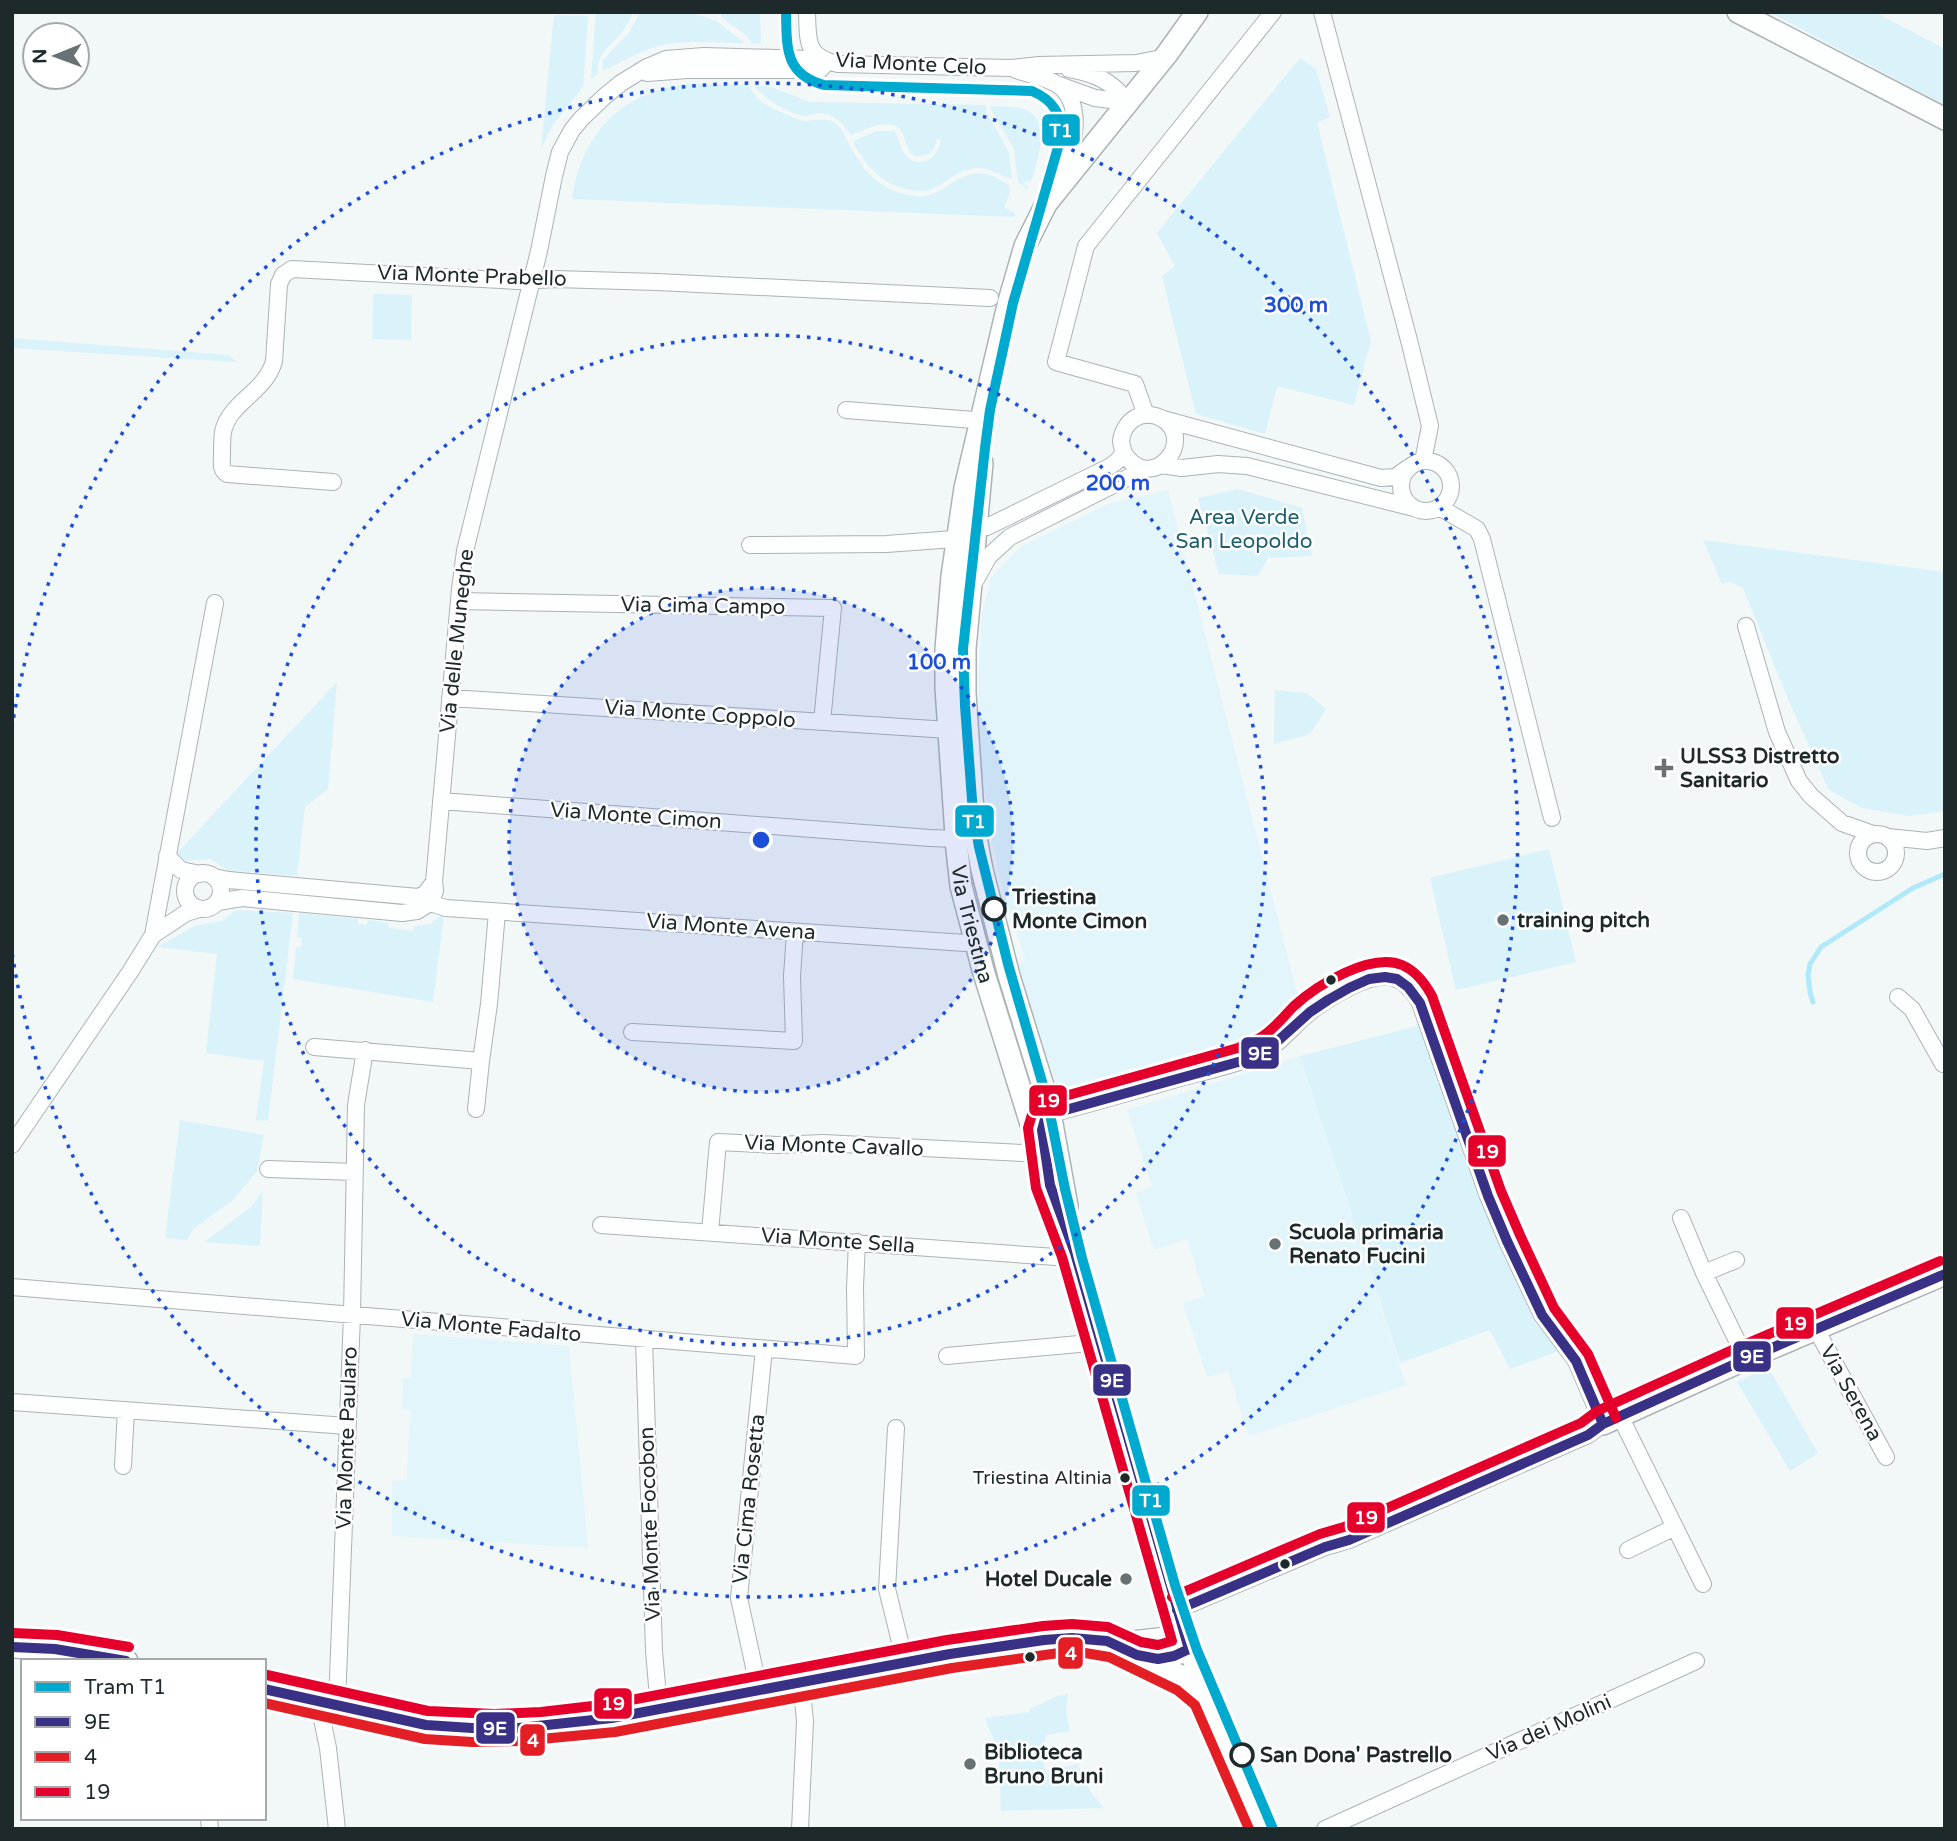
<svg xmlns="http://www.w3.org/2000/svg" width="1957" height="1841" viewBox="0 0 1957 1841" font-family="'Varela Round',sans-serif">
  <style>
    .built { fill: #e2f5fa }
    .green { fill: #daf2f9 }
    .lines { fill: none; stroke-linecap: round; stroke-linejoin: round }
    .stream { stroke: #b0e9f9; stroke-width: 5 }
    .street-casing { stroke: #acb3b5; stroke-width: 18 }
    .secondary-casing { stroke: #acb3b5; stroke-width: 24 }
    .street { stroke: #fdfefe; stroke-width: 16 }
    .secondary { stroke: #fdfefe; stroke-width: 21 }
    .bus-1-casing { stroke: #fff; stroke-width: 16 }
    .bus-2-casing { stroke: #fff; stroke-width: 16 }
    .bus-3-casing { stroke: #fff; stroke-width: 16 }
    .bus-1 { stroke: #393185; stroke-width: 10 }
    .bus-2 { stroke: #e31e24; stroke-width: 10 }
    .bus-3 { stroke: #e4002b; stroke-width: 10 }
    .tram-1-casing { stroke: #fff; stroke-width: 16 }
    .tram-1 { stroke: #00a9ce; stroke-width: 10 }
    .ring { fill: none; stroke: #1d4ed8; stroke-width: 3.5; stroke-dasharray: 3.5 7 }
    .poi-dot { fill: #687173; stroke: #fff; stroke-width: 2.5 }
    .stop-dot { fill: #fff; stroke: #1e292c; stroke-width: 3.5 }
    .bus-dot { fill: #1e292c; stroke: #fff; stroke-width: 2.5 }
    .labels { text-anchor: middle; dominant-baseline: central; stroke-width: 5; stroke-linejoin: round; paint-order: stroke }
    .bus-label { font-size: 19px; fill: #1e292c; stroke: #fff; text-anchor: end }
    .street-label { font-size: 21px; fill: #1e292c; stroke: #fff }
    .park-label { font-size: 21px; fill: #1e5f6e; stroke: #fff }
    .poi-label { font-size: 21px; font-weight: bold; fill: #1e292c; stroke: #fff; text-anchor: start }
    .stop-label { font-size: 21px; font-weight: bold; fill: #1e292c; stroke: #fff; text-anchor: start }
    .centre { fill: #1d4ed8; stroke: #fff; stroke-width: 3.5 }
    .ring-label { font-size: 21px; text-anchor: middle; font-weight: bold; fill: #1d4ed8; stroke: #fff; stroke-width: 5; stroke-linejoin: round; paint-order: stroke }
    .line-badge { stroke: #fff; stroke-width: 2.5 }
    .badge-label { font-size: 19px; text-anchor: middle; font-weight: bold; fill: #fff }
  </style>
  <rect width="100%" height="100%" fill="#f2f7f8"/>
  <path class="built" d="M1168,490L1297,993L1263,1031L1240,1045L1066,1098L1059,1091L1017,966L1025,960L1004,892L990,832L981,762L978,686L982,615L991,578L1011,556L1024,545L1108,504Z
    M1300,1056L1406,1385L1249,1436L1228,1371L1207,1377L1183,1303L1205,1296L1187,1239L1154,1250L1136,1193L1152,1187L1127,1110Z
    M413,1334L569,1346L588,1548L392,1536V1481L407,1480L410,1410L402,1409L403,1378H411Z"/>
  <path class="green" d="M596,12H633C630,19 627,26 622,32C610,47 596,53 598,74L591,79Z
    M640,12H690L716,21L745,43C720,43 693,40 668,44C645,48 624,60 603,71L602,61L629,33Z
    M722,12H760L761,43L752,44L746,35L721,17Z
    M1769,12H1875L1945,49V105Z
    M554,15L588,16L583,87L552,126L541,149Z
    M1300,58L1316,69L1330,117L1317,123L1371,341L1354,405L1277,386L1265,434L1196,414L1162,276L1175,266L1157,233Z
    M689,84L749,85C757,103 773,109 790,116C795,118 800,121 805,121C817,121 824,116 836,124C843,129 846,138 850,146C865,174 882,192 915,196C942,200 957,169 985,174C994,175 1001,181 1009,185L1010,193L1004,207L1016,214L1013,217L572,199C581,133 623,91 689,84Z
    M754,85L774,88L810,102L986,105V112L1009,152L1012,179C1000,176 990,167 976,168C959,169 947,182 932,189C926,192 918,191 911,190C883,185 867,167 854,144V141L876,131H894C899,137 899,145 903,152C916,172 938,160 941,140L937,138C935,146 934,153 925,155C900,162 911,129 893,125C878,121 864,131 851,135C843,122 832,112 816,113C811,114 809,116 805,116C790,115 761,97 754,85Z
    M991,106C1000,107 1010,106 1019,108C1055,115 1037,158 1032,180L1025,182V185L1029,187L1028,190L1018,182L1014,149L991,110Z
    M373,294L412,295L411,340L372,339Z
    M12,338L228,355L237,362L12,348Z
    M1238,489L1302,508L1312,556L1268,558L1258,576L1219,574L1198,498Z
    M1703,540L1945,572V811L1909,816L1862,808L1829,790L1788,699L1743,588L1730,582L1722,584Z
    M337,682L328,789L305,807L297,876L228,870L210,859L183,861L176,854Z
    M1275,690L1307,693L1326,709L1310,734L1274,744Z
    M1549,849L1576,962L1456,990L1430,878Z
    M236,910L293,913L268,1121L256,1120L264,1061L206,1053L217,954L157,947L195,926L222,921Z
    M299,913L358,919V924L367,925L368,920L389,923V928L413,931L414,926L431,924L441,915H444L433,1002L293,979L296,947H301L302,938L297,937Z
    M1421,1025L1536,1323L1561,1350L1510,1369L1490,1330L1400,1363L1300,1056Z
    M180,1120L264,1135L257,1171L232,1201L193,1229L187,1240L165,1238Z
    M263,1191L260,1246L204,1242L251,1207Z
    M1768,1367L1818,1453L1790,1471L1737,1382Z
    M1068,1694L1066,1710L1070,1731L1046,1735L1042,1758L1046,1771L1078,1764L1090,1791L1104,1808L1001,1811L999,1754L985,1718L1029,1712L1031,1708C1044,1704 1054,1695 1068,1694Z"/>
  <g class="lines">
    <path class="stream" d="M1813,1002L1810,992L1808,975L1810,964L1821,947L1913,888L1945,874"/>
    <defs>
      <path id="street" d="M807,12C808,40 805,57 838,64L1011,68L1039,65L1136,63L1162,58
        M1322,12L1410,344L1430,426L1423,461
        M1069,69C1094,74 1112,80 1127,102
        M1016,70C1030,75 1051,78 1062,88C1084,108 1073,153 1061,176
        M647,73L687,70H820L828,61
        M1059,85L1095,98L1127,102
        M846,410L987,421
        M1146,415L1135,384L1056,362L1086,246L1273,12
        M1163,419L1381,478L1395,477L1408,468
        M1401 486a25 25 0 1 1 50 0a25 25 0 1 1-50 0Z
        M1161,465L1182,468L1218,464L1247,466L1414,508
        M333,482L227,474C220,469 222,463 222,454C222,447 222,439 223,432C229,402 266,392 274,361L279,284L283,275L292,269L518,281L555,279L657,282L990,298
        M1439,507L1477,529L1482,539L1552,818
        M977,520L982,526L987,527L1109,467C1114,464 1122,458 1123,451C1123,448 1121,444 1121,441C1122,432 1127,423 1135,418C1143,414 1153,414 1161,418C1199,439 1151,497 1123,452
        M750,545L886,544L968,538
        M974,583L989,556L1010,537L1145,469
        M459,601L833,608L822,722
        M1746,626L1777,732L1799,781L1811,796L1842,823L1873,834
        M450,698L949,730
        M441,801L930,838L956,839
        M1858 853a19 19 0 1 1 38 0a19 19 0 1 1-38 0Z
        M1888,837L1927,841L1945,838
        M167,856L181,870L200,874
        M185 891a18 18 0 1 1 36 0a18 18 0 1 1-36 0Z
        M214,877L229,880L418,897L425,894L434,882
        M218,902L242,898L402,913L417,911L430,903L435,891L434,882L460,589L465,551L539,251L554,176L560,152L572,130L581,119L605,96L621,83L647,67L666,59L704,56L811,59L816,55
        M430,903L446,908L965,943
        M153,935L215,603
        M1898,997L1912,1009L1943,1064L1945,1063
        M632,1032L794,1041L792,976L795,932
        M314,1047L481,1061L489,1004L497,912
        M476,1109L481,1061
        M1051,1114C1094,1103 1137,1090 1180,1078C1206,1071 1233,1066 1258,1055C1277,1046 1288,1032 1303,1018C1318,1004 1357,980 1378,977C1398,974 1410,986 1420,1003L1488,1196L1507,1241L1542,1315L1576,1361L1603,1424L1588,1435L1349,1540L1325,1547L1177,1610
        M12,1145L130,972L153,935L186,913L199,909
        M268,1169L355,1172
        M1681,1218L1704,1273L1746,1359
        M601,1225L1056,1257L1075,1253
        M710,1232L718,1142L777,1145L823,1143L1022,1153L1038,1148
        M1704,1273L1736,1260
        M12,1287L856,1356L855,1287L857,1242
        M1816,1329L1886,1457
        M644,1339L654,1651L659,1709
        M947,1356L1101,1342
        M12,1402L347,1426
        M1620,1416L1703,1584
        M896,1428L887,1589L905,1662
        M123,1466L126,1410
        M1628,1550L1675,1527
        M759,1690L739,1598L764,1349
        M318,1700L328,1748L337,1829
        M337,1704L352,1315L356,1105L365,1050
        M209,1818L210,1829
        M800,1829L805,1721L801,1681
        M1325,1829L1696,1661"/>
      <g id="secondary">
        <path id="s1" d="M1197,12L1167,54L1046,204L1025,246L1009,301L965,488L952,576L946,649V688L957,850L961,886L983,970L1050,1185L1075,1253L1184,1635L1207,1696L1264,1829"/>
        <path d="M1738,12L1945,119"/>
        <path d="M982,463L965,649V693L974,827L982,870L1009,976L1048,1102L1067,1206"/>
        <path d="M1603,1424L1746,1359L1945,1274"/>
        <path d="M1115,1645C1147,1660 1157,1664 1189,1649"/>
        <path d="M12,1647L55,1649L127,1661"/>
        <path d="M1149,1661L1185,1678L1205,1694"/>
        <path d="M264,1689L426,1725C488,1733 550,1726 612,1718C755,1693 897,1659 1041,1640C1068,1637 1094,1642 1121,1642C1143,1642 1163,1638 1184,1635"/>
      </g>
    </defs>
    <use href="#street" class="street-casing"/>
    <use href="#secondary" class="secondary-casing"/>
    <use href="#street" class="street"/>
    <use href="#secondary" class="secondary"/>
    <defs>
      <path id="bus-1" d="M1051,1114L1249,1059L1271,1047L1310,1012L1328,1000L1349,988L1369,979L1385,977L1397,979L1408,987L1420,1003L1488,1196L1507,1241L1542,1315L1576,1361L1603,1424
        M1051,1114L1045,1119L1042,1130L1050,1185L1075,1253L1189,1649
        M1177,1610L1325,1547L1349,1540L1588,1435L1603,1424L1746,1359L1945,1274
        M12,1647L55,1649L126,1661
        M264,1689L426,1725L472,1728H519L612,1718L950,1654L1044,1640L1072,1638L1107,1641L1137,1655L1158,1659L1174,1656L1189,1649"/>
      <path id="bus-2" d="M264,1703L425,1739L472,1742L520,1741L615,1732L952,1668L1059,1653H1085L1109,1657L1177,1690L1195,1705L1249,1829"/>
      <path id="bus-3" d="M1172,1597L1320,1534L1344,1527L1581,1423L1597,1411L1741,1346L1940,1261
        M13,1633L57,1635L129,1647
        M267,1675L428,1711L495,1714L541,1712L610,1704L947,1640L1043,1626L1072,1624L1108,1627L1141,1642L1158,1645L1172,1641L1062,1257L1036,1188L1028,1128L1033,1111L1047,1101L1238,1048C1247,1044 1255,1041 1263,1036C1275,1028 1284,1016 1294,1006C1317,985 1371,952 1402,965C1416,971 1425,983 1432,996L1501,1191L1520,1235L1554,1308L1588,1354L1616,1418"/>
    </defs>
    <use href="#bus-1" class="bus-1-casing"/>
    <use href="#bus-2" class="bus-2-casing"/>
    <use href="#bus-3" class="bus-3-casing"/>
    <use href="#bus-1" class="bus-1"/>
    <use href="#bus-2" class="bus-2"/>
    <use href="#bus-3" class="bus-3"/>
    <defs>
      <path id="tram-1" d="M786,12C787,47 784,74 824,85L1032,91C1053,100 1062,114 1061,137L1013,303L990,410L985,448L963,649L965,706L973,813L979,847L1008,964L1047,1099L1065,1189L1082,1258L1175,1585L1197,1650L1273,1829"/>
    </defs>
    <use href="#tram-1" class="tram-1-casing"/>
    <use href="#tram-1" class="tram-1"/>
  </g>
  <circle cx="761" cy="840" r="252" fill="#1d4ed8" fill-opacity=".12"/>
  <g class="ring">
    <circle cx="761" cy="840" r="252"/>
    <circle cx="761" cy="840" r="505"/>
    <path d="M12 728A757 757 0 1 1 12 952"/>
  </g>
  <g class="poi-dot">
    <path d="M1660.5 757.5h7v7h7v7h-7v7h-7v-7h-7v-7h7z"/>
    <circle cx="1503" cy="920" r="7"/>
    <circle cx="1275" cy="1244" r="7"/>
    <circle cx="1126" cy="1579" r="7"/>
    <circle cx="970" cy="1764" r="7"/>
  </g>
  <g class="stop-dot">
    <circle cx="994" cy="909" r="11"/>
    <circle cx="1242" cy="1755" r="11"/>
  </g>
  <g class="bus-dot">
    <circle cx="1331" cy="980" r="6"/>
    <circle cx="1125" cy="1478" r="6"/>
    <circle cx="1285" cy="1564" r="6"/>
    <circle cx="1030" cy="1657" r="6"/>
  </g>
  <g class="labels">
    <g class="bus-label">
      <text x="1112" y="1478">Triestina Altinia</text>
    </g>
    <g class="street-label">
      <text transform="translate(911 64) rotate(3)">Via Monte Celo</text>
      <text transform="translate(472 276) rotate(2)">Via Monte Prabello</text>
      <text transform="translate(703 606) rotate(1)">Via Cima Campo</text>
      <text transform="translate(457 641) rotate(-84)">Via delle Muneghe</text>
      <text transform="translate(700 714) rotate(4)">Via Monte Coppolo</text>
      <text transform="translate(636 816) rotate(4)">Via Monte Cimon</text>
      <text stroke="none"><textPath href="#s1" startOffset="980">Via Triestina</textPath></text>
      <text transform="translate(731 927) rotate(4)">Via Monte Avena</text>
      <text transform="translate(834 1146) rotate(2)">Via Monte Cavallo</text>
      <text transform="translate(838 1241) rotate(4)">Via Monte Sella</text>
      <text transform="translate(491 1327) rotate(5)">Via Monte Fadalto</text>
      <text transform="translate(1851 1393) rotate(61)">Via Serena</text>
      <text transform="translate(347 1438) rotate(-88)">Via Monte Paularo</text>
      <text transform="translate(749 1499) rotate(-84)">Via Cima Rosetta</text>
      <text transform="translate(650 1524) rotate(-92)">Via Monte Focobon</text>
      <text transform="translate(1549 1728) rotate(-24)">Via dei Molini</text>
    </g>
    <g class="park-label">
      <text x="1244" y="517">Area Verde<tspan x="1244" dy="24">San Leopoldo</tspan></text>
    </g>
    <g class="poi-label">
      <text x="1680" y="756">ULSS3 Distretto<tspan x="1680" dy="24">Sanitario</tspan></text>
      <text x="1517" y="920">training pitch</text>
      <text x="1289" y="1232">Scuola primaria<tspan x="1289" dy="24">Renato Fucini</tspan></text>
      <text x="1112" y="1579" text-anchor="end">Hotel Ducale</text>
      <text x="984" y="1752">Biblioteca<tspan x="984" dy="24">Bruno Bruni</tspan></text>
    </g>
    <g class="stop-label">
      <text x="1012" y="897">Triestina<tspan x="1012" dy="24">Monte Cimon</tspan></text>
      <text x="1260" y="1755">San Dona' Pastrello</text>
    </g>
  </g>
  <circle cx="761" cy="840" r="10" class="centre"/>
  <g class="ring-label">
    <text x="1296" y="312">300 m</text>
    <text x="1118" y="490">200 m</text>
    <text x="939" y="669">100 m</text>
  </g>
  <g class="line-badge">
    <rect x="1041" y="113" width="40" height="34" rx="7" fill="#00a9ce"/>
    <rect x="954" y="804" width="41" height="34" rx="7" fill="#00a9ce"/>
    <rect x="1240" y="1036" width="40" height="34" rx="7" fill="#393185"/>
    <rect x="1028" y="1084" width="40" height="33" rx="7" fill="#e4002b"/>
    <rect x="1467" y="1134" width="40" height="34" rx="7" fill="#e4002b"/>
    <rect x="1775" y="1306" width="40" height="34" rx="7" fill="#e4002b"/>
    <rect x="1732" y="1340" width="40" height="33" rx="7" fill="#393185"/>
    <rect x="1092" y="1363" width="40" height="34" rx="7" fill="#393185"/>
    <rect x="1131" y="1484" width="40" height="33" rx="7" fill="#00a9ce"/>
    <rect x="1346" y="1501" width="40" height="33" rx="7" fill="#e4002b"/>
    <rect x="1057" y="1636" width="27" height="34" rx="7" fill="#e31e24"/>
    <rect x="593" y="1687" width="40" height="33" rx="7" fill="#e4002b"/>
    <rect x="475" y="1711" width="41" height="34" rx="7" fill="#393185"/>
    <rect x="519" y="1723" width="27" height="34" rx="7" fill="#e31e24"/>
  </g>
  <g class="badge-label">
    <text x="1061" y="137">T1</text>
    <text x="974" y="828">T1</text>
    <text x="1260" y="1060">9E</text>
    <text x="1048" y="1107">19</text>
    <text x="1487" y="1158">19</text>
    <text x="1795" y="1330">19</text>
    <text x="1752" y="1363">9E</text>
    <text x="1112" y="1387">9E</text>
    <text x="1151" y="1507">T1</text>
    <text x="1366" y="1524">19</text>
    <text x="1071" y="1660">4</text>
    <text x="613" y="1710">19</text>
    <text x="495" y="1735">9E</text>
    <text x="533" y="1747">4</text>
  </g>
  <rect width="1957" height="1841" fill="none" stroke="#1e292c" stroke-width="28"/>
  <rect x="21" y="1659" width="245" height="161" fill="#ffffff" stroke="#a5a9ab" stroke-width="2"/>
  <rect x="35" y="1682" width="35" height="10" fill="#00a9ce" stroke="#a5a9ab" stroke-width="2"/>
  <text x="84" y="1694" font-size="21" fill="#1e292c">Tram T1</text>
  <rect x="35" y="1717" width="35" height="10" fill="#393185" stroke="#a5a9ab" stroke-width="2"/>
  <text x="84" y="1729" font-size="21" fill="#1e292c">9E</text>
  <rect x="35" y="1752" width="35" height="10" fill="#e31e24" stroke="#a5a9ab" stroke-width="2"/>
  <text x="84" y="1764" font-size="21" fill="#1e292c">4</text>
  <rect x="35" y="1787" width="35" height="10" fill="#e4002b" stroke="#a5a9ab" stroke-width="2"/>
  <text x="84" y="1799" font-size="21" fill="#1e292c">19</text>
  <g transform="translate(56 56) rotate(269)"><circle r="33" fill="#ffffff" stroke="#a5a9ab" stroke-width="2"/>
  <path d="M0-5L12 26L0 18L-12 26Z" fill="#687173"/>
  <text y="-10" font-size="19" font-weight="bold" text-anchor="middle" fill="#1e292c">N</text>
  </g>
</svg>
